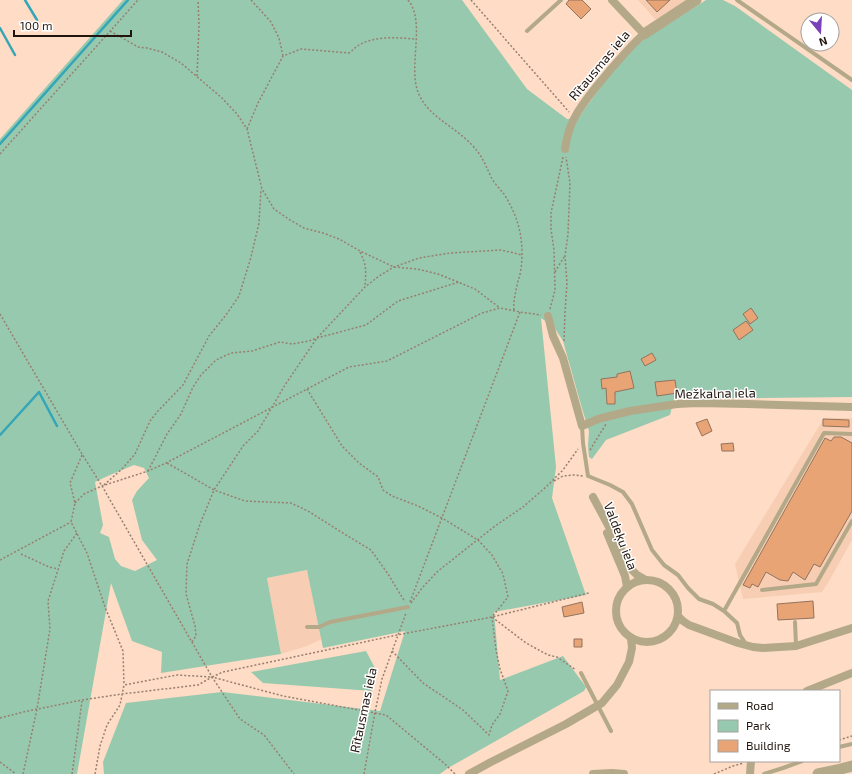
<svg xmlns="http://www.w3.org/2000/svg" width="852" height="774" viewBox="0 0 852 774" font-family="'Exo 2',sans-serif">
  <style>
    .built { fill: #f7ceb3 }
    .green { fill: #97c9ae; fill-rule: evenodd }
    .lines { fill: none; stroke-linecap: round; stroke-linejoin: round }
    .stream { stroke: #34a6b7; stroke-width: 2.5 }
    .building { fill: #e8a475; stroke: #92735f }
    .path { stroke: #977f70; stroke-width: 1.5; stroke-dasharray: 2 2; stroke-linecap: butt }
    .service { stroke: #b3a989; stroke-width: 4 }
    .minor { stroke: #b3a989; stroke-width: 8 }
    .tertiary { stroke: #b3a989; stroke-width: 11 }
    .labels { text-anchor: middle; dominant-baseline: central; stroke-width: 3; stroke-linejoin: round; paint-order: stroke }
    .street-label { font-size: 13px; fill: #21150e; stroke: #fff }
  </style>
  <rect width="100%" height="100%" fill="#fedcc5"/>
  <path class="built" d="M638,0H686L656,20Z
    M824,418H852V540L828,583L822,592L743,599L735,564Z
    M308,570L322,639L307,646L281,654L267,578Z"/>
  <path class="green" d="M123,0H462L527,89L567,119H578L586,107L606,80L635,46L643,40L706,0H723L735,6L852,90V397L674,399L670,415L606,440L592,459L589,457L588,446L589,431L581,405L563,341L554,327L541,318L556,467L552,498L586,595L494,612L500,680L563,656L586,687L584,691L448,768L440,774H104L103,762L126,703L222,692L380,711L405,631L323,648L307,570L267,578L281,654L161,673L162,652L132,641L111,583L77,774H0V139ZM134,465L144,468L149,478L137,491L132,500L142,540L157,560L135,571L121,566L115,559L109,537L100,533L103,525L95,482L110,475Z
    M366,651L376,670L372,691L263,683L251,672Z"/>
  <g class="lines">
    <path class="stream" d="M25,0L37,20
      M0,28L15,55
      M0,144L128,0
      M0,435L39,392L57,426"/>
  </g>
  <path class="building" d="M569,0H582L591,9L581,19L566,4Z
    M646,0H670L657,12Z
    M751,308L758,318L750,324L743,314Z
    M746,321L753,330L739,340L733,330Z
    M652,353L656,360L645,366L641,359Z
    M630,371L634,388L615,392V404H607L606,388L602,389L601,379L617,377V374Z
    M675,380L677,393L657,396L655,382Z
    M707,419L712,431L702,436L696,423Z
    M823,419L849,420V427L823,426Z
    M834,437H841L852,443V511L820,567L814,564L805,580L793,572L788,581L780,580L766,572L758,587L752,584L750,588L743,585L825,438L831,441Z
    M733,443L734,451H722L721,444Z
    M813,601L814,618L778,620L777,604Z
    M582,602L584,613L564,617L562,607Z
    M574,639H582V647H574Z"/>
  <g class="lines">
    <path class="path" d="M251,0L271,22L279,38L283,56
      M408,0C426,21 408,66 418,92C427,116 454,126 471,144C482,155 485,164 491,177C494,183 500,189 504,194C516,213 522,231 522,254C522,263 521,273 518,281C516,291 513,300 514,311
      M471,0L569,112
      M110,31L138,47L147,48L162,52L181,63L222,98L237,114L247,129L262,189L274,209L290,220L304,228L323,233L339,239L360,251L394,267L417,269L438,274L475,289L500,308
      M197,76L199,25L198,0
      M247,129L258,103L283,56L301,49L349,53C353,50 356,47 359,45C377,35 398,38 416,39
      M0,154L138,0
      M360,252C367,266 366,272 365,287
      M555,272L564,257
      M550,309L555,290L554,250L551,229V213L563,157
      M0,314L82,454L102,486L212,677L240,719L264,735L294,774
      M564,341L565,312L567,283L565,256L568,234L570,183L566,157
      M307,389L342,446L359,463L378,477L383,490L392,496L418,506L442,518L478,540L492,555L503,574L508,597L492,617L526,643L548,655L557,657L576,670
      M590,450L606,424
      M82,455L70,483L75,503L71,522L87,553L105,607L123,651L124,685
      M167,463L214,490L245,501L291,503L308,511L346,535L371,550L388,574L405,602
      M148,471L167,434L181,414L193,387L201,375L216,360L231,353L252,351L280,342L292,344L309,341L317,338L366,325L398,301L459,282
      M554,481L563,476L574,475L583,476
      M104,485L123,468L135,454L150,421L158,411L183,385L209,336L226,315L239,296L251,257L259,223L261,189
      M75,503L84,494L102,486L148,471L166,463L349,367L387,361L482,313L500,308L520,312L541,315
      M21,554L49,567L58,569
      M0,560L71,522
      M410,602L520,312
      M411,603L422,588L438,571L495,526L523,507L546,487L563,470L578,449
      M192,642L196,636L195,626L186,594L187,564L200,524L214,490L243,446L258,431L285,385L317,338L365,287L379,276L394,267L419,258L450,253L501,250L522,255
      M392,651L423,683L463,710L489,735L492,725L500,714L508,691L500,669L496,650L492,617
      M0,718L23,712L82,700L122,694L198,685L212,677L283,696L386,715L445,764L455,774
      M839,740L852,736
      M0,762L16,774
      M23,774L37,709L50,629L48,601L64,551L77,533
      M72,774L82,701
      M95,774L100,746L107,725L120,705L124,685L177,675L212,677L223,672L397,635L492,617L589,593
      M364,774L375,712L382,679L406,613
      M714,774L733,766L744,763"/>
    <path class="service" d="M737,0L852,80
      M527,31L561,0
      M582,426L583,443L588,476L610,485L623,492L632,504L652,550L664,565L678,575L688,588L699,599L713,604L724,611L737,623L740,635L746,644
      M762,590L816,584L852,521
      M724,611L824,433L852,434
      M795,622L796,646
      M307,627H319L330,622L408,607
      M581,673L611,731
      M839,747L852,744
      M764,774L783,768L802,761"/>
    <path class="minor" d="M565,149C566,140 570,125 575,117C584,100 598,85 610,70C621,58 631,45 644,34L612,0
      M548,316L553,336L563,358L582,426L598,419L630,411L677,404L697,403L748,404L852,407
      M593,497L632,570L637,575L644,579
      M607,533L625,576L627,587
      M616 611a31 31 0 1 1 62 0a31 31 0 1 1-62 0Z
      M678,616L683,621L689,625L738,643L753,647L763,648L796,646L852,628
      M807,691L852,673
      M469,774L491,762L566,724L602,703L617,685L629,662L632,648L631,638
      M593,774L612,773L624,774
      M750,774L751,761"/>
    <path class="tertiary" d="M644,34L696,0
      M818,774L837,770L852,766"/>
  </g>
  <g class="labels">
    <g class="street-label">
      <text transform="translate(599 65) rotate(-50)">Rītausmas iela</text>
      <text transform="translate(715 393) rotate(-1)">Mežkalna iela</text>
      <text transform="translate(621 536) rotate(69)">Valdeķu iela</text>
      <text transform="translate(363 710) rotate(-78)">Rītausmas iela</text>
    </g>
  </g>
  <rect x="710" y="690" width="130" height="72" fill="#ffffff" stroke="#a6a19f"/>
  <rect x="718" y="703" width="20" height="6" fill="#b3a989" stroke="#a6a19f"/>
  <text x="746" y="710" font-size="12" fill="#21150e">Road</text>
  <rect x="718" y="720" width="20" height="12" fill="#97c9ae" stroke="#a6a19f"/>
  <text x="746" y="730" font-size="12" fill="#21150e">Park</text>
  <rect x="718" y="740" width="20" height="12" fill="#e8a475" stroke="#a6a19f"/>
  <text x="746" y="750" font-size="12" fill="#21150e">Building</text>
  <g transform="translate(820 32) rotate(162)"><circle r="19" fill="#ffffff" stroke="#a6a19f"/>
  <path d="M0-3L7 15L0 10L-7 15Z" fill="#7942b9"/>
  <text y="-6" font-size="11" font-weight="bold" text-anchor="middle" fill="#21150e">N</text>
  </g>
  <path d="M14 30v6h117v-6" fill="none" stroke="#21150e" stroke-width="2"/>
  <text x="20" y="30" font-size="12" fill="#21150e" stroke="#ffffff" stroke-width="3" paint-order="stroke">100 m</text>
</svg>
